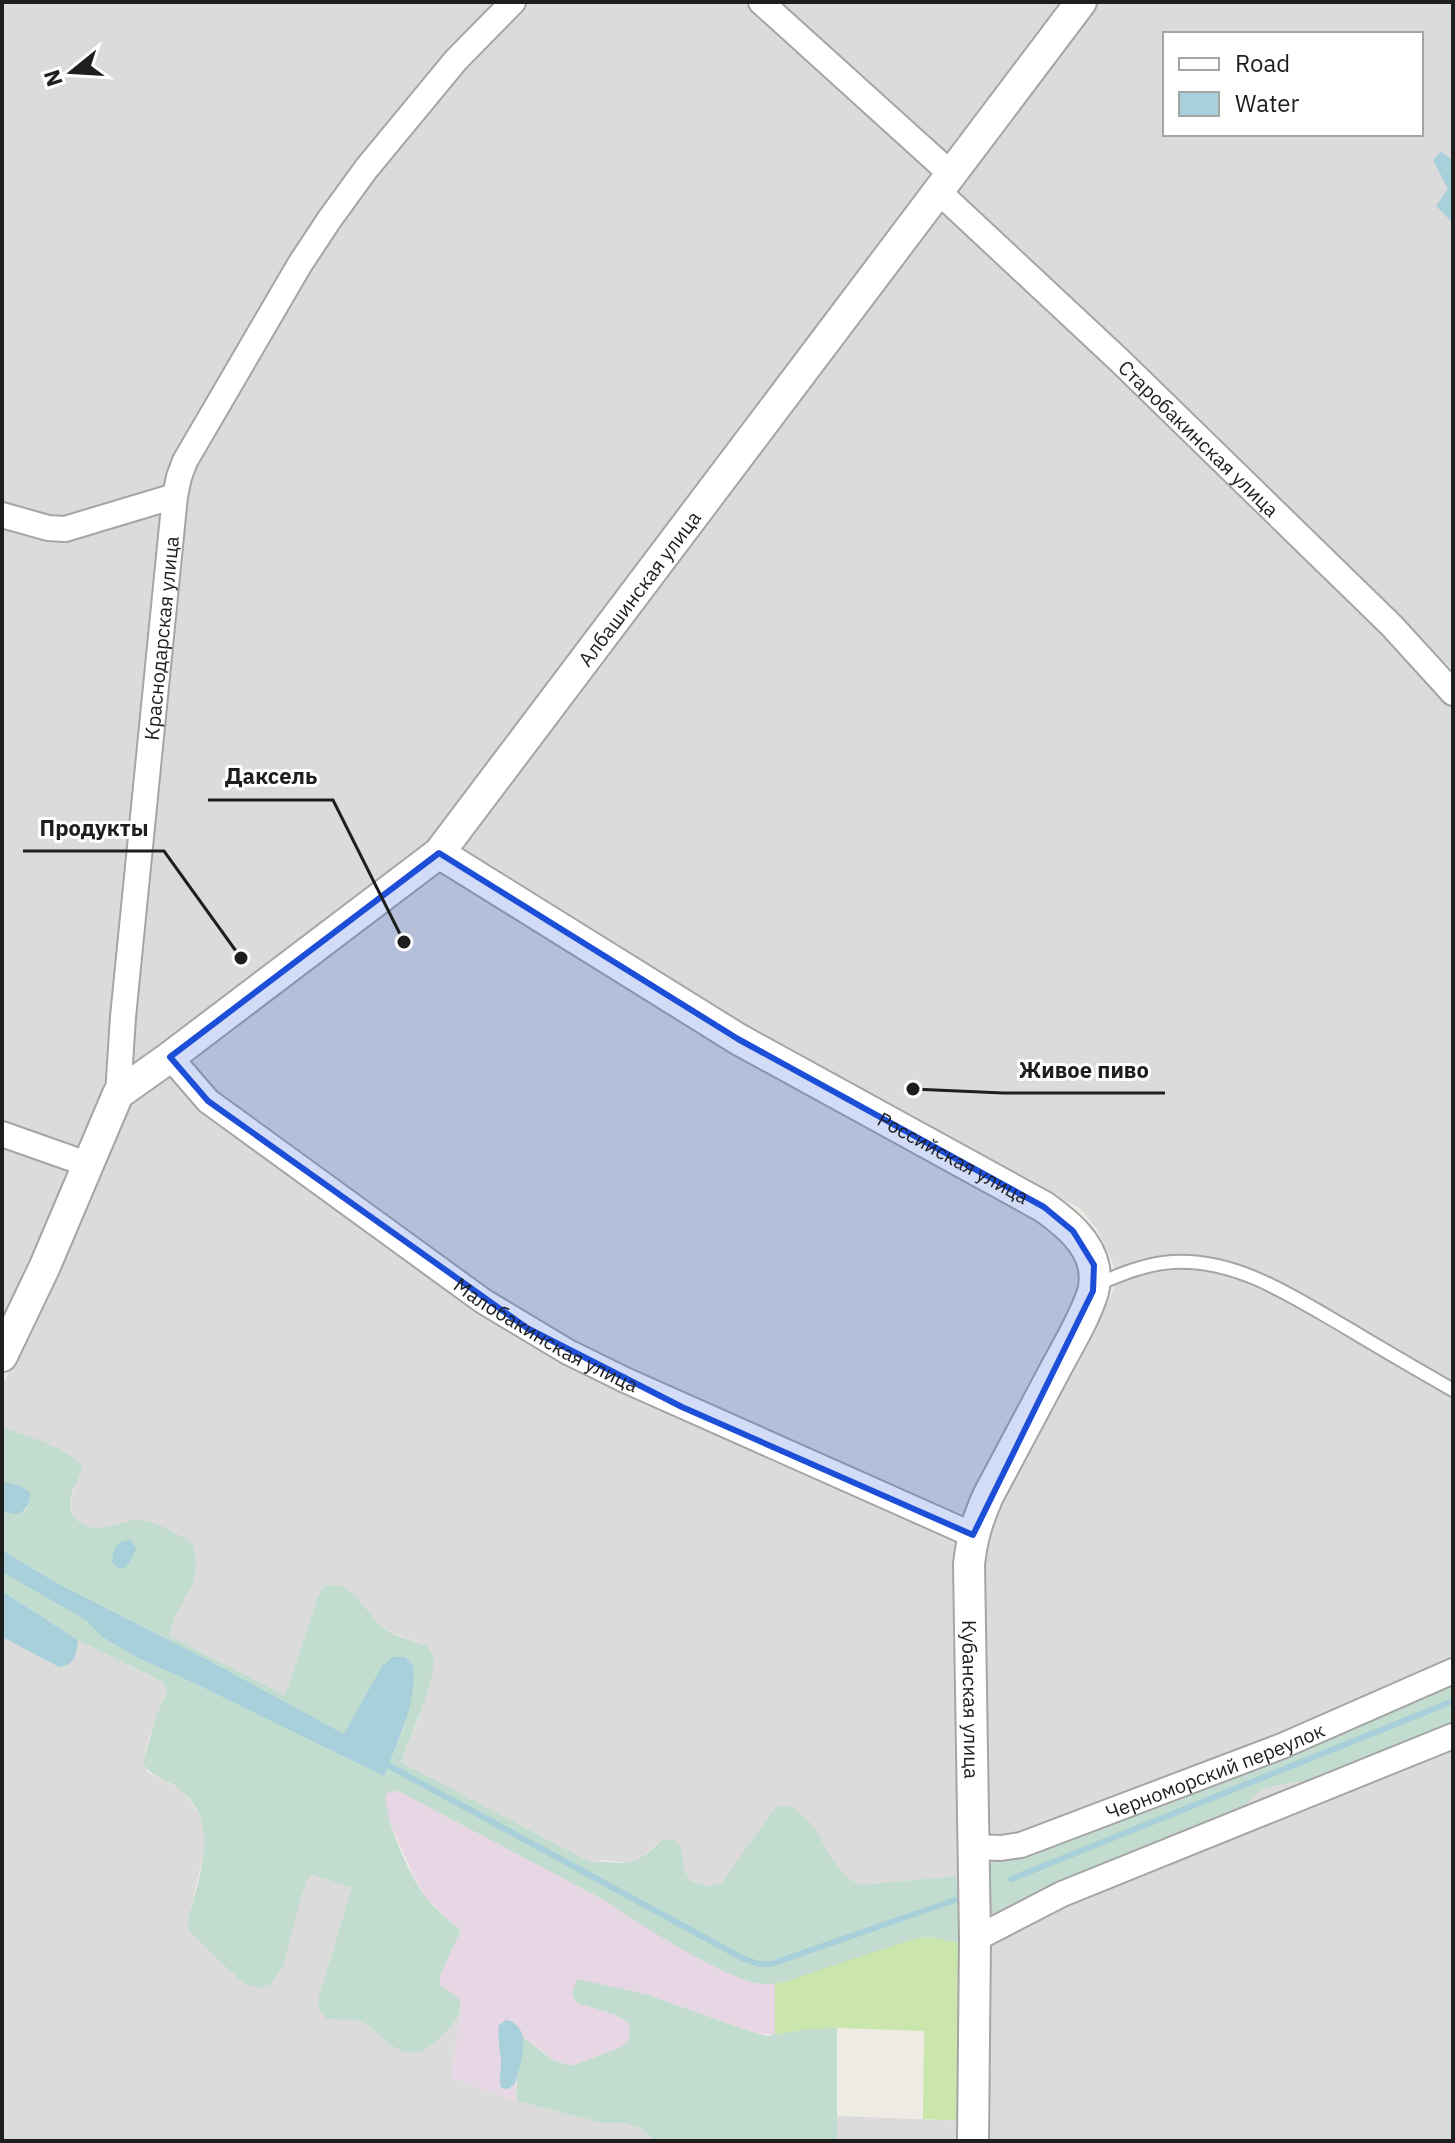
<svg xmlns="http://www.w3.org/2000/svg" width="1455" height="2143" viewBox="0 0 1455 2143" font-family="'IBM Plex Sans',sans-serif">
  <style>
    .residential { fill: #dcdbdb; fill-rule: evenodd }
    .industrial { fill: #e7d7e5 }
    .grass { fill: #cbe6ad }
    .wetland { fill: #c2dccf }
    .water { fill: #a7d0da }
    .lines { fill: none; stroke-linecap: round; stroke-linejoin: round }
    .stream { stroke: #a7d0da; stroke-width: 6 }
    .service-casing { stroke: #a5a5a5; stroke-width: 16 }
    .minor-casing { stroke: #a5a5a5; stroke-width: 28 }
    .tertiary-casing { stroke: #a5a5a5; stroke-width: 34 }
    .service { stroke: #fff; stroke-width: 12 }
    .minor { stroke: #fff; stroke-width: 24 }
    .tertiary { stroke: #fff; stroke-width: 30 }
    .marked { fill: #1d4ed8; fill-opacity: 0.2; stroke: #1d4ed8; stroke-width: 6; stroke-linejoin: round }
    .labels { text-anchor: middle; dominant-baseline: central; stroke-width: 6; stroke-linejoin: round; paint-order: stroke }
    .street-label { font-size: 20px; fill: #1e1e1e; stroke: #fff }
    .leader { fill: none; stroke: #1e1e1e; stroke-width: 3 }
    .callout-dot { fill: #1e1e1e; stroke: #fff; stroke-width: 3 }
    .callout-label { font-size: 22px; text-anchor: middle; font-weight: bold; fill: #1e1e1e; stroke: #fff; stroke-width: 6; stroke-linejoin: round; paint-order: stroke }
  </style>
  <rect width="100%" height="100%" fill="#eeebe5"/>
  <path class="residential" d="M2,2H1071L424,849L111,1093L2,1333Z
    M1098,2H1453V2141H984L980,1593L986,1547L992,1525L1110,1298L1115,1285V1270L1109,1254L1098,1231L1081,1209L756,1035L458,849ZM1165,34H1421V134H1165Z
    M443,865L1033,1214L1058,1233L1080,1261L1082,1285L972,1505L965,1875L861,1885L850,1880L837,1869L813,1828L803,1815L788,1805L722,1883L710,1886L691,1881L684,1869L681,1848L663,1839L642,1857L628,1863L602,1860L590,1862L401,1762L419,1717L429,1681L427,1646L388,1631L375,1620L362,1603L323,1587L285,1695L170,1636V1626L179,1607L114,1526L102,1528L82,1526L73,1518L70,1503L75,1486L67,1453L2,1427V1387L128,1103Z
    M2,1637L59,1667L77,1652L78,1640L163,1682L167,1692L157,1713L145,1750L147,1772L183,1791L194,1806L204,1825L205,1848L187,1924L301,1898L309,1874L352,1888L319,1995L363,2021L383,2039L453,2025L461,2009L451,2078L517,2101L602,2123H624L642,2129L654,2141H2Z
    M837,2116L966,2121V2141H837Z"/>
  <path class="industrial" d="M392,1791L400,1792L604,1900L634,1920L760,1984L775,1983V2035L755,2033L645,1994L577,1980V2003L616,2015L629,2023L630,2032L628,2042L619,2048L571,2066L551,2059L534,2044L515,2084L517,2101L451,2078L461,2009L459,1999L440,1985V1976L461,1930L443,1915L425,1896L414,1877L388,1818L385,1804L386,1793Z"/>
  <path class="grass" d="M929,1937L967,1944L966,2121L923,2119L924,2031L837,2028L775,2035V1983L917,1938Z"/>
  <path class="wetland" d="M2,1427C24,1436 72,1448 83,1468C79,1478 70,1492 70,1504C70,1524 90,1530 107,1527C117,1526 128,1520 137,1520C154,1520 182,1535 194,1546C196,1559 197,1572 192,1584C185,1602 171,1616 170,1636L285,1695L318,1596L323,1587C354,1577 365,1615 386,1630C398,1637 414,1641 427,1646C429,1650 432,1653 433,1657C437,1679 409,1739 401,1762L590,1862C603,1860 619,1865 630,1862C643,1859 654,1848 663,1839L675,1840L681,1848L684,1869L691,1881L710,1886L722,1883L771,1813L778,1806L788,1805C793,1808 799,1812 804,1816C826,1838 830,1872 861,1885L965,1875L967,1944L929,1937L917,1938C886,1948 854,1959 823,1969C804,1975 783,1985 763,1984C727,1981 636,1922 604,1900L400,1792L392,1791L386,1794C383,1818 410,1875 424,1895C435,1909 448,1920 461,1930L440,1976V1985L460,1999C462,2012 456,2022 446,2032C424,2055 411,2061 383,2039C377,2034 371,2027 364,2023C355,2018 338,2020 327,2019L319,2009V1995L352,1888L310,1874L301,1898L283,1966L271,1984L258,1988L244,1984L190,1932L187,1924C197,1882 222,1826 183,1792C170,1780 151,1779 143,1762L157,1713L167,1692L163,1682L78,1640L2,1591V1572L87,1620L102,1637L138,1658L198,1685L384,1775L403,1731L411,1699L382,1666L345,1735L210,1661L57,1583L2,1550V1511L8,1514L26,1510L30,1500V1492L19,1485L6,1482L2,1484Z
    M1453,1680V1729L1338,1775L1274,1786L1262,1790L1250,1800L1237,1817L985,1921L984,1857Z
    M577,1979L645,1994L755,2033L768,2036L802,2030L837,2028V2141H654L642,2129L624,2123H602L517,2101C514,2079 522,2059 523,2037L551,2059L571,2066L619,2048L628,2042L630,2032L629,2023L616,2015L577,2003L572,1995Z"/>
  <path class="water" d="M1441,151L1453,161V223L1436,206L1448,189L1433,160Z
    M6,1482L19,1485L30,1492C31,1510 19,1519 2,1511V1484Z
    M131,1540L136,1549L130,1562L123,1569L118,1568L112,1562C114,1547 115,1542 131,1540Z
    M2,1550L57,1583L210,1661L344,1734L382,1666L393,1657H405L413,1665C417,1704 398,1741 384,1776L198,1685L138,1658L102,1637L86,1620L2,1572Z
    M2,1591L78,1640C77,1654 74,1666 59,1667L2,1637Z
    M506,2020C535,2027 520,2063 515,2084L508,2089L501,2088C498,2078 502,2070 501,2060C500,2048 497,2038 499,2025Z"/>
  <g class="lines">
    <path class="stream" d="M384,1763L744,1959L759,1964H771L955,1900
      M1011,1879L1453,1701"/>
    <defs>
      <path id="service" d="M1096,1285C1121,1274 1145,1264 1172,1262C1237,1258 1293,1297 1347,1328C1382,1349 1418,1370 1453,1390"/>
      <g id="minor">
        <path d="M761,2L951,174"/>
        <path id="s1" d="M939,192L1119,360L1392,626L1453,693"/>
        <path d="M2,515L48,528L65,529L175,496"/>
        <path id="s2" d="M170,1057L208,1101L483,1301L568,1352L625,1380L973,1535"/>
        <path id="s3" d="M118,1094L123,1017L175,496L179,477L185,461L300,264L329,220L366,169L456,60L513,2"/>
        <path d="M2,1134L87,1164"/>
        <path id="s4" d="M973,1847L1001,1848L1021,1845L1282,1746L1453,1671"/>
        <path d="M975,1939L1062,1894L1453,1736"/>
      </g>
      <g id="tertiary">
        <path id="s5" d="M439,853L738,1039L1044,1207C1065,1222 1089,1241 1094,1268C1095,1276 1095,1285 1093,1292C1084,1320 1068,1345 1055,1370C1033,1412 1010,1454 988,1496C977,1521 972,1538 969,1564L975,1939L973,2141"/>
        <path id="s6" d="M2,1356L45,1266L118,1094L170,1057L439,853L1081,2"/>
      </g>
    </defs>
    <use href="#service" class="service-casing"/>
    <use href="#minor" class="minor-casing"/>
    <use href="#tertiary" class="tertiary-casing"/>
    <use href="#service" class="service"/>
    <use href="#minor" class="minor"/>
    <use href="#tertiary" class="tertiary"/>
  </g>
  <path class="marked" d="M439,853L738,1039L1044,1207L1073,1231L1094,1265L1093,1291L973,1535L682,1407L527,1328L208,1101L170,1057Z"/>
  <g class="labels">
    <g class="street-label">
      <text stroke="none"><textPath href="#s1" startOffset="358">Старобакинская улица</textPath></text>
      <text stroke="none"><textPath href="#s6" startOffset="1020">Албашинская улица</textPath></text>
      <text stroke="none"><textPath href="#s3" startOffset="458">Краснодарская улица</textPath></text>
      <text stroke="none"><textPath href="#s5" startOffset="598">Российская улица</textPath></text>
      <text stroke="none"><textPath href="#s2" startOffset="470">Малобакинская улица</textPath></text>
      <text stroke="none"><textPath href="#s5" startOffset="1242">Кубанская улица</textPath></text>
      <text stroke="none"><textPath href="#s4" startOffset="256">Черноморский переулок</textPath></text>
    </g>
  </g>
  <path class="leader" d="M404 942L333 800H208M241 958L164 851H23M913 1089L1003 1093H1165"/>
  <g class="callout-dot">
    <circle cx="404" cy="942" r="8"/>
    <circle cx="241" cy="958" r="8"/>
    <circle cx="913" cy="1089" r="8"/>
  </g>
  <g class="callout-label">
    <text x="271" y="784">Даксель</text>
    <text x="94" y="836">Продукты</text>
    <text x="1084" y="1078">Живое пиво</text>
  </g>
  <rect width="1455" height="2143" fill="none" stroke="#1e1e1e" stroke-width="8"/>
  <rect x="1163" y="32" width="260" height="104" fill="#ffffff" stroke="#a5a5a5" stroke-width="2"/>
  <rect x="1179" y="58" width="40" height="12" fill="#ffffff" stroke="#a5a5a5" stroke-width="2"/>
  <text x="1235" y="72" font-size="24" fill="#1e1e1e">Road</text>
  <rect x="1179" y="92" width="40" height="24" fill="#a7d0da" stroke="#a5a5a5" stroke-width="2"/>
  <text x="1235" y="112" font-size="24" fill="#1e1e1e">Water</text>
  <g transform="translate(72 72) rotate(252)" stroke="#ffffff" stroke-width="6" paint-order="stroke">
  <path d="M0-6L14 30L0 20L-14 30Z" fill="#1e1e1e"/>
  <text y="-12" font-size="22" font-weight="bold" text-anchor="middle" fill="#1e1e1e">N</text>
  </g>
</svg>
